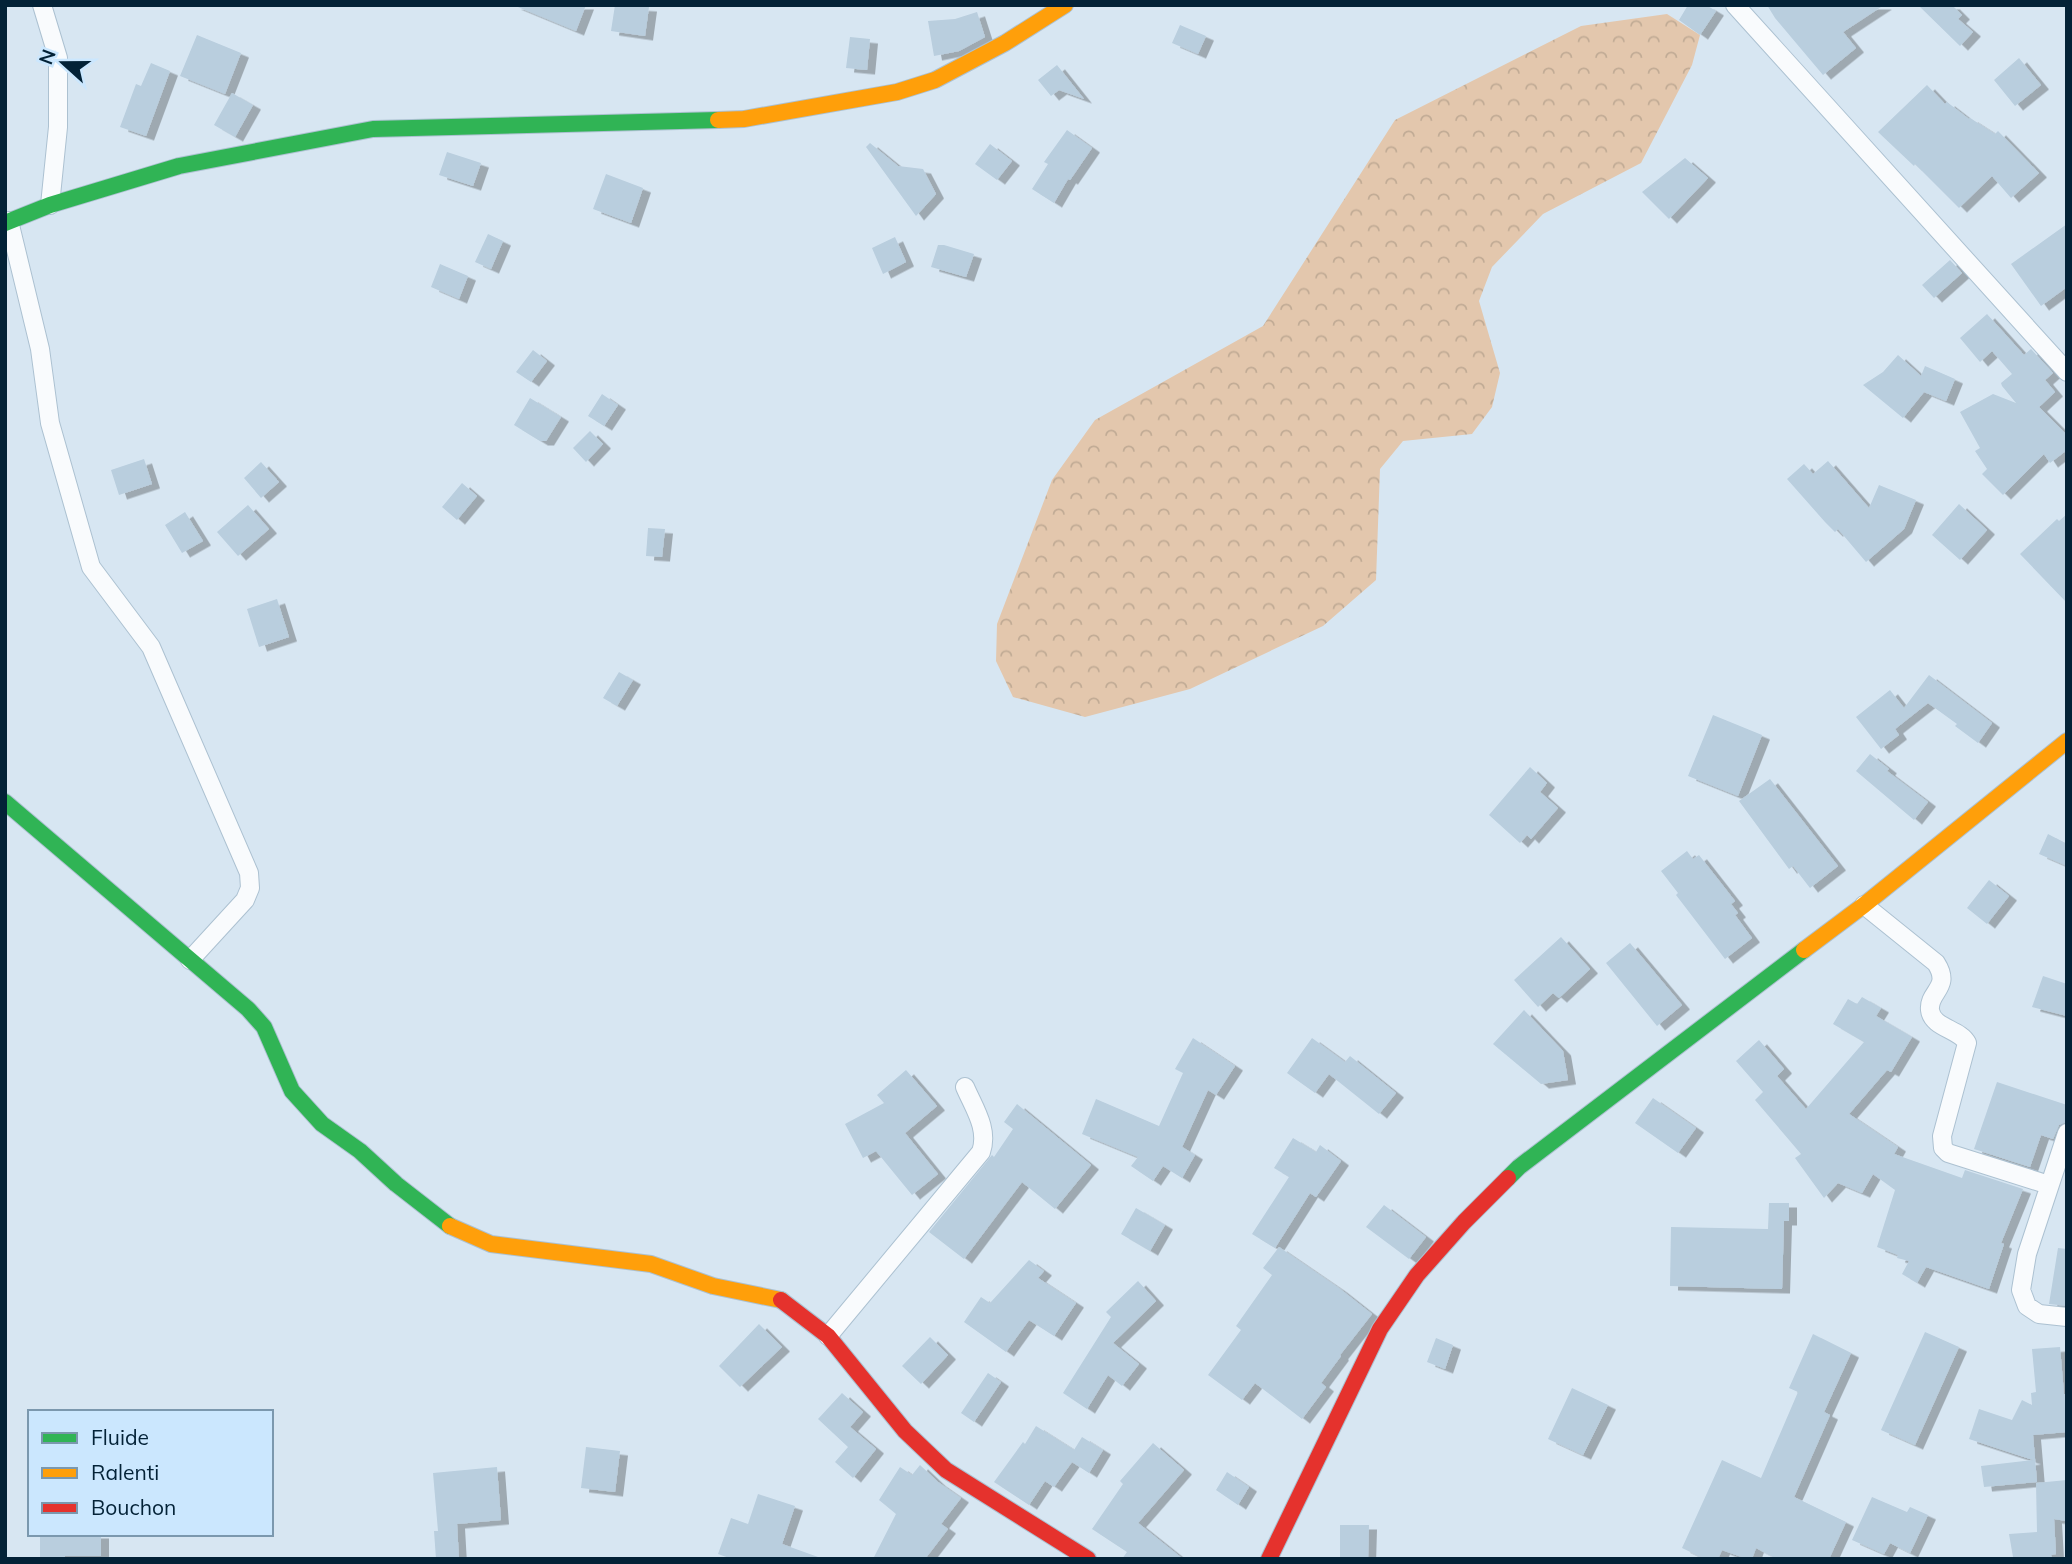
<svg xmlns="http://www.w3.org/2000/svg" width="2072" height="1564" viewBox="0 0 2072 1564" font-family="Mulish,sans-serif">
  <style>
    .forest { fill: url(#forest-crowns) }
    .building { fill: #b9cede; filter: url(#shadow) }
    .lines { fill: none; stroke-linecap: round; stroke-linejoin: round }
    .street-casing { stroke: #acc1d1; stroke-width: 20 }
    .fast-casing { stroke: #acc1d1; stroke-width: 18 }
    .slow-casing { stroke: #acc1d1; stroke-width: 18 }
    .jam-casing { stroke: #acc1d1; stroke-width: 18 }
    .street { stroke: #f9fbfd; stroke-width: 18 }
    .fast { stroke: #30b455; stroke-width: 16 }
    .slow { stroke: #ff9f0a; stroke-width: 16 }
    .jam { stroke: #e5322d; stroke-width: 16 }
  </style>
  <defs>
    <pattern id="forest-crowns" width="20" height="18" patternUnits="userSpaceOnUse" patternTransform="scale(1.75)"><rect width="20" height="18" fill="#e3c7ad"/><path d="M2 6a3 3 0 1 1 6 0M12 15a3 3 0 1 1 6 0" fill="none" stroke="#c1ab95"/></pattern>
    <filter id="shadow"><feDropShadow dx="8" dy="4.5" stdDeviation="0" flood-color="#0004"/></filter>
  </defs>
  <rect width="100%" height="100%" fill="#d7e6f2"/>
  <path class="forest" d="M1667,14L1700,35L1692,65L1641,163L1543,214L1492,267L1479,301L1500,373L1492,407L1472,434L1403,441L1380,469L1376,580L1323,626L1190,689L1085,717L1013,697L996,661L997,624L1052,480L1095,420L1263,326L1395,120L1581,26Z"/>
  <path class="building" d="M513,5H586L576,31Z
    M615,5L649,7L645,36L611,31Z
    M1688,5H1706L1716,11L1700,35L1679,20Z
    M1767,5H1884L1843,32L1856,48L1823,75L1775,18Z
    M1918,5H1952L1962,15L1958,19L1973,32L1960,46Z
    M977,12L985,37L959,51L934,56L928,21L955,19Z
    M1180,25L1206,36L1198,54L1172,43Z
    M197,35L241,53L225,94L180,76Z
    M850,37L870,39L867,70L846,68Z
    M2019,58L2041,85L2015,106L1994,80Z
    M151,63L170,71L146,136L120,127L136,84L141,86Z
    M1057,65L1084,99L1059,90L1051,96L1038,80Z
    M1927,85L1945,104L1947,102L1969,119L1970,118L1995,134L1998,131L2039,173L2011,198L1992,176L1959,208L1915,164L1914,166L1878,132Z
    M232,93L253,105L235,137L214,125Z
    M1067,130L1092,148L1070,180L1068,179L1054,203L1032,189L1048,164L1044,162Z
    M870,143L898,166L923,169L936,194L916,216L866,147Z
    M990,144L1012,161L997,180L975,164Z
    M447,152L481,163L473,186L439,175Z
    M1685,158L1708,178L1669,219L1642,192Z
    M606,174L643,188L631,223L593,209Z
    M2067,224V287L2041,306L2011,264Z
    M488,234L503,241L491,269L475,262Z
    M895,237L906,262L883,274L872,248Z
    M938,245H944L974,254L966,277L931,267Z
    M1950,260L1962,273L1934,298L1922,285Z
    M440,264L468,276L459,299L431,287Z
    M1987,314L2024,355L2031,349L2053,373L2045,380L2055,392L2039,407L2067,435V450L2050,463L2044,454L2003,495L1982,474L1987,469L1975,451L1980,448L1960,412L1993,394L2016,403L2002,386L2001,383L2012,374L1992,351L1980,362L1960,338Z
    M533,350L547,361L531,382L516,372Z
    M1898,355L1921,376L1925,366L1955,379L1946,401L1924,392L1903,418L1863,385L1883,372Z
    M602,394L618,405L604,426L588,416Z
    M530,398L561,417L546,441H540L514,425Z
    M590,431L603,444L586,462L573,448Z
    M144,459L152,484L119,495L111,470Z
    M1828,461L1869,508L1879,485L1916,500L1904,529L1866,562L1838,529L1835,532L1825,522L1787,479L1804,464L1813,474Z
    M261,462L279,482L261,498L244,478Z
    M462,483L477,496L457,520L442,507Z
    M1959,504L1987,530L1960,560L1932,535Z
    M248,505L269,529L238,556L217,532Z
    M185,512L203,541L182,553L165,525Z
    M2067,514V603L2020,554L2057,519L2059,521Z
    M648,528L665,529L662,557L646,556Z
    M277,599L289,637L259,647L247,609Z
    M619,672L633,680L617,706L603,698Z
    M1929,675L1992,723L1978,743L1955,726L1957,724L1928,703L1895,729L1899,735L1881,749L1856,717L1890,690L1904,708Z
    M1713,715L1762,735L1738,796L1688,776Z
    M1870,754L1889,769L1887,771L1928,802L1914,820L1856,771Z
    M1530,767L1547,783L1540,792L1558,808L1531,839L1527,835L1520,843L1489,815Z
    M1770,779L1838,866L1810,888L1793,866L1789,869L1739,801Z
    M2048,834L2067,844V866L2039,854Z
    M1687,851L1693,859L1699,855L1735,901L1731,904L1738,913L1735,915L1752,938L1725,959L1676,895L1678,893L1661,871Z
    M1989,880L2009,896L1987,924L1967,908Z
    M1561,937L1590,969L1559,998L1553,993L1538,1007L1514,980Z
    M1630,943L1682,1005L1657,1026L1606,963Z
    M2043,976L2067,984V1016L2032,1007Z
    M1862,997L1881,1008L1876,1016L1912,1037L1891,1072L1887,1070L1849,1114L1898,1147L1894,1154L1962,1178L1965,1170L2023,1189L2001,1243L2004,1244L1989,1289L1926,1267L1917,1283L1902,1274L1909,1261L1897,1258L1898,1255L1877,1247L1895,1190L1873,1174L1862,1193L1838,1183L1824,1198L1795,1158L1801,1154L1755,1100L1763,1092L1736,1061L1759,1040L1784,1069L1777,1076L1806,1109L1864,1042L1833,1024L1848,999L1857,1004Z
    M1524,1010L1563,1051L1568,1080L1541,1084L1493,1044Z
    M1193,1038L1235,1066L1216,1095L1208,1090L1182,1147L1195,1155L1182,1178L1163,1166L1153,1181L1131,1166L1138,1157L1082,1134L1096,1099L1159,1126L1183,1073L1175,1069Z
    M1312,1038L1345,1062L1350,1056L1396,1093L1379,1114L1329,1074L1315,1093L1287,1073Z
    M906,1070L937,1106L905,1133L938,1174L912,1195L876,1151L863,1158L845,1124L884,1103L877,1095Z
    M1997,1082L2067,1105L2066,1122L2059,1125L2053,1139L2041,1135L2030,1167L1974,1149Z
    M1653,1098L1696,1128L1678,1153L1635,1123Z
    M1017,1104L1091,1165L1055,1209L1022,1182L964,1259L929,1232L992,1155L994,1157L1013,1129L1004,1122Z
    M1293,1138L1316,1152L1320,1145L1341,1161L1316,1197L1310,1193L1275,1248L1252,1234L1289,1177L1274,1168Z
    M1769,1203H1789V1221H1784L1782,1289L1670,1286L1671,1227L1768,1229Z
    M1384,1205L1426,1237L1409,1259L1366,1227Z
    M1136,1208L1165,1225L1150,1251L1121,1234Z
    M1279,1247L1339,1288L1372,1314L1340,1355L1341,1356L1321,1383L1326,1387L1302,1419L1255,1383L1242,1400L1208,1375L1241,1330L1236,1326L1272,1275L1263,1268Z
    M2058,1248L2067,1249V1306L2049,1304Z
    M1029,1260L1044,1271L1038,1278L1076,1303L1054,1336L1029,1320L1006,1352L964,1322L981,1297L990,1303Z
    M1138,1281L1156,1301L1113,1343L1139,1364L1122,1386L1108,1375L1087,1409L1063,1393L1111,1317L1106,1312Z
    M759,1324L782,1347L740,1387L719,1366Z
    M1925,1332L1959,1347L1915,1445L1881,1430Z
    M1813,1334L1851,1353L1824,1412L1830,1415L1794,1497L1846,1522L1829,1559H1777L1756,1548L1752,1559H1747L1722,1550L1718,1559H1705L1682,1548L1722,1460L1761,1478L1798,1392L1789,1388Z
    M930,1337L948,1355L921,1384L902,1366Z
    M1436,1338L1453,1345L1445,1369L1427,1362Z
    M2060,1347L2064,1394H2067V1432L2033,1435L2037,1482L1984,1487L1981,1466L2033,1460L1969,1439L1979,1409L2012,1420L2022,1400L2032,1405L2031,1393L2036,1392L2032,1349Z
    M988,1373L1001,1382L974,1422L961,1413Z
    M1572,1388L1608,1405L1583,1455L1548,1439Z
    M842,1393L863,1412L850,1427L876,1449L853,1478L835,1462L848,1447L818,1419Z
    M1036,1426L1074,1450L1082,1437L1103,1450L1089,1473L1072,1462L1054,1487L1045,1481L1029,1505L994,1482L1023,1442L1025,1444Z
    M1153,1443L1184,1470L1138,1523L1183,1559H1122L1127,1552L1092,1529L1123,1484L1120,1481Z
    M586,1447L620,1451L615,1492L581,1488Z
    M920,1465L938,1482L961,1498L941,1524L948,1529L925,1559H873L896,1514L879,1500L900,1467L912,1475Z
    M497,1467L501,1520L457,1524L459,1559H436L434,1531H438L433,1473Z
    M1227,1472L1249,1487L1238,1505L1216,1490Z
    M2067,1480V1521L2054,1519L2056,1554L2051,1555L2052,1559L2013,1557L2009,1534L2037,1532L2036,1483Z
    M758,1494L795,1506L782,1544L818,1557V1559H732L718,1554L731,1518L748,1524Z
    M1872,1497L1907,1512L1910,1507L1928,1515L1910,1553L1890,1543L1884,1554L1852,1540Z
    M1340,1525H1369L1368,1559H1340Z
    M40,1534H101V1556H65V1559H40Z"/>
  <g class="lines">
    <defs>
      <path id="street" d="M42,5L58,58V127L50,205
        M1735,5L2067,372
        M9,221L40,349L50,423L91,567L151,647L249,873L250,888L245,900L190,960
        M1864,905L1936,963C1952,988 1928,991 1930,1010C1932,1028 1960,1029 1967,1043L1942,1136L1943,1148L1948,1153L2049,1185
        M2067,1133L2027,1254L2021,1290L2027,1306L2039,1314L2067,1317
        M828,1336L981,1152C989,1129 974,1108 965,1087"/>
      <path id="fast" d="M5,223L50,205L179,166L373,129L718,120
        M5,802L248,1009L264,1027L292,1091L322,1124L360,1151L396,1184L450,1226
        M1508,1178L1519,1167L1804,950"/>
      <path id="slow" d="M718,120L744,119L897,92L935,80L1005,43L1065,5
        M1804,950L1864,905L2067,741
        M450,1226L491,1244L651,1264L713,1286L781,1300"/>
      <path id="jam" d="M781,1300L828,1336L905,1431L946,1470L1088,1559
        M1269,1559L1380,1329L1417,1275L1464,1222L1508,1178"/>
    </defs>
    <use href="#street" class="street-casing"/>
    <use href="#fast" class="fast-casing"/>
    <use href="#slow" class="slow-casing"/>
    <use href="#jam" class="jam-casing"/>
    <use href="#street" class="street"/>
    <use href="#fast" class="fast"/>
    <use href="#slow" class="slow"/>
    <use href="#jam" class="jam"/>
  </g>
  <rect width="2072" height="1564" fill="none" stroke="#032237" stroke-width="14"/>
  <rect x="28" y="1410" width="245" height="126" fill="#cbe7fe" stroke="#7b98ae" stroke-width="2"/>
  <rect x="42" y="1433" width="35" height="10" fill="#30b455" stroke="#7b98ae" stroke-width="2"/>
  <text x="91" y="1445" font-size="21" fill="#032237">Fluide</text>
  <rect x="42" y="1468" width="35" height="10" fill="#ff9f0a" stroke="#7b98ae" stroke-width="2"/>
  <text x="91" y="1480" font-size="21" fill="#032237">Ralenti</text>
  <rect x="42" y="1503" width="35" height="10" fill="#e5322d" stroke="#7b98ae" stroke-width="2"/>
  <text x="91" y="1515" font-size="21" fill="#032237">Bouchon</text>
  <g transform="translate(63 63) rotate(291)" stroke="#cbe7fe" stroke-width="5" paint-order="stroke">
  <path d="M0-5L12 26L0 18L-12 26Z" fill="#032237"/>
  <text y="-10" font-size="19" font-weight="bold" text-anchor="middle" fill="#032237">N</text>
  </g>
</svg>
